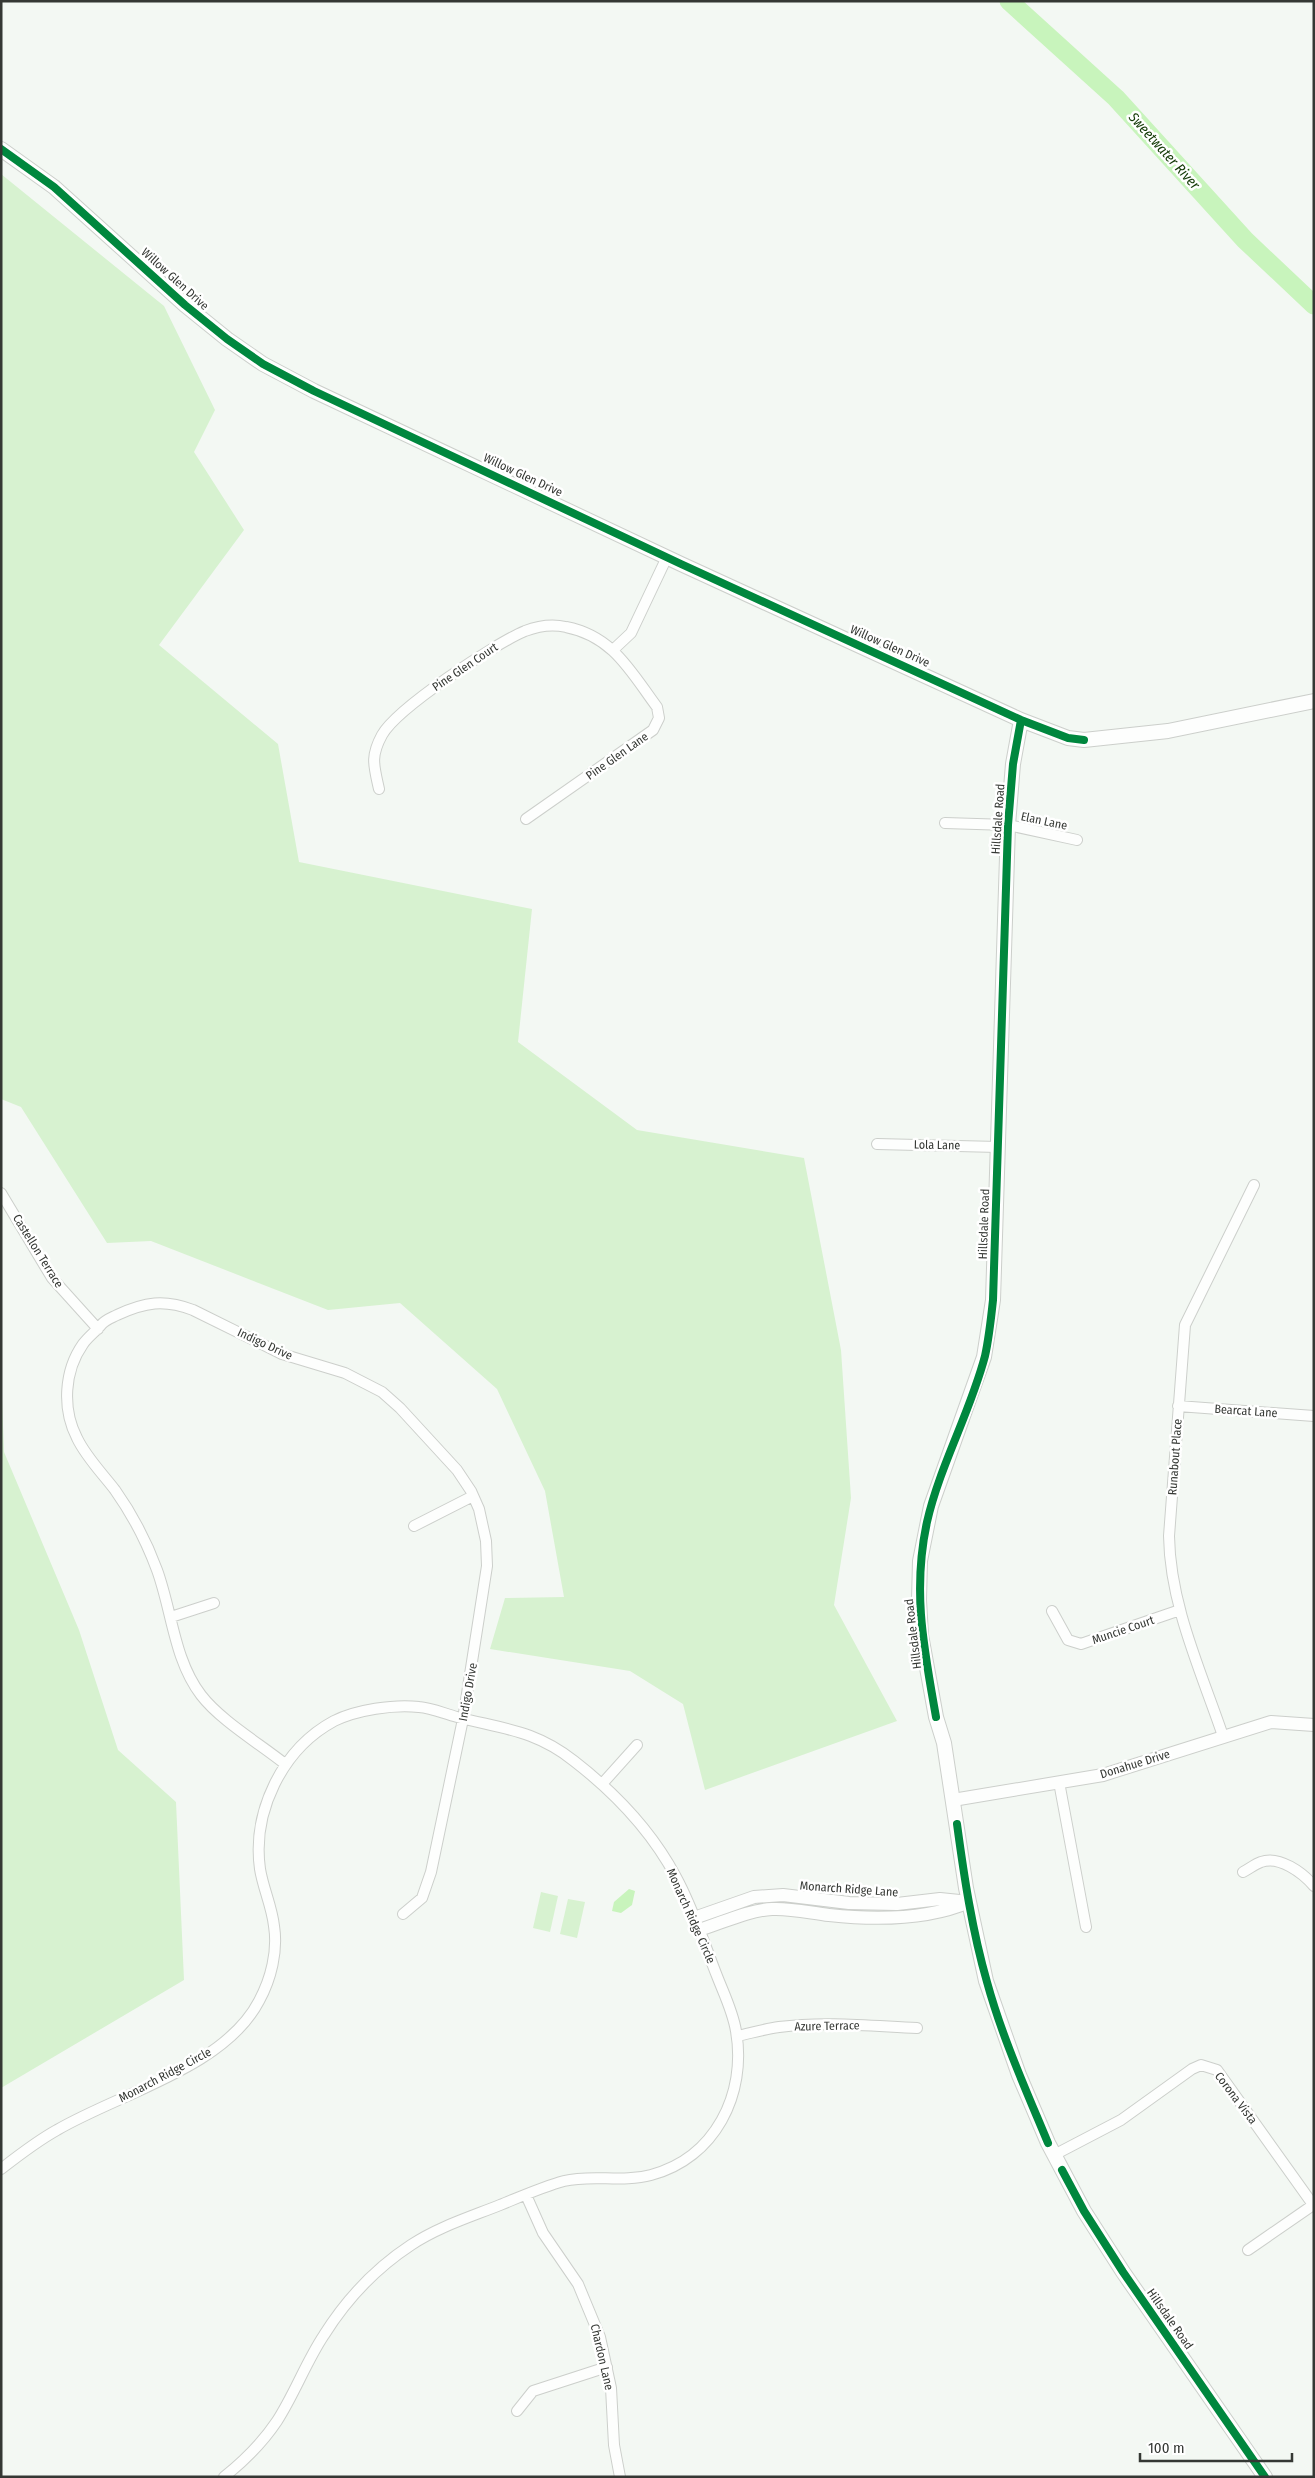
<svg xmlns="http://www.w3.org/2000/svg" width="1315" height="2478" viewBox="0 0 1315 2478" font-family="'Fira Sans Condensed',sans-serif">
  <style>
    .green { fill: #d7f2d0 }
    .water { fill: #c8f4bc }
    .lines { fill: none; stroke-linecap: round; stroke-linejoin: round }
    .river { stroke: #c8f4bc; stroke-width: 19 }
    .minor-casing { stroke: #cccfcb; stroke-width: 12 }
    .tertiary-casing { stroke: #cccfcb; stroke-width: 14 }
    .secondary-casing { stroke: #cccfcb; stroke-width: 16 }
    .minor { stroke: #fdfefd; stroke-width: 10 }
    .tertiary { stroke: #fdfefd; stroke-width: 12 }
    .secondary { stroke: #fdfefd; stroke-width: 14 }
    .cycleway-casing { stroke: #fff; stroke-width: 11 }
    .cycleway { stroke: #00873e; stroke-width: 8 }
    .labels { text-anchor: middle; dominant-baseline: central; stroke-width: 5; stroke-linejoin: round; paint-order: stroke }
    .street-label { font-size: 12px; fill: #353834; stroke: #fff }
    .water-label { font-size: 14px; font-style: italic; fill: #123905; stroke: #fff }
  </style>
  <rect width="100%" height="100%" fill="#f3f8f3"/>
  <path class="green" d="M1,174L164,306L215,410L194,452L244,530L159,645L278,744L299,862L532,909L518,1042L637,1130L804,1158L841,1350L851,1498L834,1605L897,1721L705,1790L683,1704L630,1671L490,1649L505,1598L564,1597L545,1491L497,1389L400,1303L328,1310L151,1241L107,1243L21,1107L1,1099Z
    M1,1372L4,1452L79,1630L118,1750L176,1802L184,1980L1,2088Z
    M541,1892L558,1896L550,1932L533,1928Z
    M568,1899L585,1902L577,1938L560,1934Z"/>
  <path class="water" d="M629,1889L635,1891L632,1905L621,1913L612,1911L614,1902Z"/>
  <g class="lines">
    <path class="river" d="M1009,1L1116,98L1245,240L1314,305"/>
    <defs>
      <path id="minor" d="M614,649L631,633L667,557
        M379,789C374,766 370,757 382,735C397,708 496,643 525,631C538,626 553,624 566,627C613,636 631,672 657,707L659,718L653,730L526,819
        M945,823L1008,825L1077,840
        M877,1144L998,1147
        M1,1193L52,1278L98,1329
        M1178,1406L1314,1416
        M414,1526L473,1496
        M1052,1611L1068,1640L1081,1644L1180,1610
        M171,1617L214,1603
        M1223,1736C1201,1671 1170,1605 1169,1536L1185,1325L1254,1185
        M285,1764C260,1744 220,1720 201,1695C174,1660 172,1611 157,1570C147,1543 132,1514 115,1490C102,1473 86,1457 77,1438C62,1409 64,1371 83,1344C88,1337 95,1332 101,1325C105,1320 111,1318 117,1315C145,1302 164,1299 193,1310L282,1354L345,1373L382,1392L400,1408L457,1470L471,1491L479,1509L486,1541L487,1566L463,1719L431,1872L422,1898L403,1914
        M1059,1782L1086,1927
        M602,1784L637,1745
        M1243,1872C1249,1869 1255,1864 1261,1862C1279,1855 1303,1873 1314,1886
        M737,2036C751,2033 765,2029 779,2027C825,2021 872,2026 917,2028
        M1054,2155L1121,2120L1192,2069L1201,2065L1217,2070L1314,2206
        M1,2169C19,2155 37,2141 57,2130C120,2093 224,2068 259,2001C271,1979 278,1951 274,1926C272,1907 263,1888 260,1869C252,1812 282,1749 334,1721C356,1710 394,1704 419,1707C432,1708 445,1714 457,1717C503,1729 535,1730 574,1761C614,1792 652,1832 676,1877C693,1908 704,1943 717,1976C724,1994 733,2012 736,2031C747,2094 715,2158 651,2175C622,2183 592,2174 564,2181C542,2187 520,2197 500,2205C470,2217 438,2227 411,2245C376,2268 346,2300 324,2335C306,2362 295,2393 277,2421C263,2442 244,2461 224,2477
        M526,2195L543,2233L578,2284L600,2337L611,2388L614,2445L620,2477
        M1248,2250L1313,2205
        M517,2411L533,2391L607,2367"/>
      <path id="tertiary" d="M953,1800L1103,1775L1271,1722L1314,1725
        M694,1918L754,1897L783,1895L849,1903L897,1904L940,1899L969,1902C927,1920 875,1920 829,1915C811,1913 791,1908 772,1909C748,1910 722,1923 699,1930"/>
      <path id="secondary" d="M1,149L54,187L185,305L227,339L263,364L314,391L681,564L1021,720L1068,738L1084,740L1168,731L1314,701
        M1021,720L1013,764L1008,825L993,1300L984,1357L931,1506L920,1561L919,1600L921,1635L936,1717L944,1743L966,1888L986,1981L1019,2075L1048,2143L1084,2211L1123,2272L1265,2477"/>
    </defs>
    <use href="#minor" class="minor-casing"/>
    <use href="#tertiary" class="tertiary-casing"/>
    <use href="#secondary" class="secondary-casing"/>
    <use href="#minor" class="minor"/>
    <use href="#tertiary" class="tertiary"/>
    <use href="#secondary" class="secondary"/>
    <defs>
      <path id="cycleway" d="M1,149L54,187L185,305L227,339L263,364L314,391L681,564L1021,720L1068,738L1084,740
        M936,1717C924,1649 912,1591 927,1522C940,1465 970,1413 985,1356C989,1338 991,1319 993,1300L1008,825L1013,764L1021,720
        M957,1824C964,1876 972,1930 987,1982C1002,2037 1026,2090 1048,2143
        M1062,2170L1084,2211L1123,2272L1265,2477"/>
    </defs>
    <use href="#cycleway" class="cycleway-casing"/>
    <use href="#cycleway" class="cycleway"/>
  </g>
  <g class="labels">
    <g class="street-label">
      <text transform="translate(175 279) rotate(42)">Willow Glen Drive</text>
      <text transform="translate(523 475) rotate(25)">Willow Glen Drive</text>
      <text transform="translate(890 646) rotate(24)">Willow Glen Drive</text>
      <text transform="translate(465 667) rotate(-34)">Pine Glen Court</text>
      <text transform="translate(617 756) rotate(-35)">Pine Glen Lane</text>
      <text transform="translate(998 819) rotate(-86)">Hillsdale Road</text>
      <text transform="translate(1044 821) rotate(12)">Elan Lane</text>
      <text transform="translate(937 1145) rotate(1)">Lola Lane</text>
      <text transform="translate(984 1224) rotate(-88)">Hillsdale Road</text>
      <text transform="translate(38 1251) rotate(58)">Castellon Terrace</text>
      <text transform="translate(265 1344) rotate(25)">Indigo Drive</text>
      <text transform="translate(1246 1411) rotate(4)">Bearcat Lane</text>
      <text transform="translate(1175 1457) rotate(-86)">Runabout Place</text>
      <text transform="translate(1123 1630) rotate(-19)">Muncie Court</text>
      <text transform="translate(913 1634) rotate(-97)">Hillsdale Road</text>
      <text transform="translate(468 1692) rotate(-80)">Indigo Drive</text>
      <text transform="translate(1135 1764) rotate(-17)">Donahue Drive</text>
      <text transform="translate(849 1889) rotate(4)">Monarch Ridge Lane</text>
      <text transform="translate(691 1916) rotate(66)">Monarch Ridge Circle</text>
      <text transform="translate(827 2026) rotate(-1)">Azure Terrace</text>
      <text transform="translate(165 2075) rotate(-28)">Monarch Ridge Circle</text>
      <text transform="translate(1236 2098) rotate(53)">Corona Vista</text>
      <text transform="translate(1170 2319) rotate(55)">Hillsdale Road</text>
      <text transform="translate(602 2357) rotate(77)">Chardon Lane</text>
    </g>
    <g class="water-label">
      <text transform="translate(1164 151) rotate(48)">Sweetwater River</text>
    </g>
  </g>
  <rect width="1315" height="2478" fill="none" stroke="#353834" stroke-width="5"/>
  <path d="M1140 2453v8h152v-8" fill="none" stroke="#353834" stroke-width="2.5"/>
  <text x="1148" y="2453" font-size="15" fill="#353834" stroke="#ffffff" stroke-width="4" paint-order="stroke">100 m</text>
</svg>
